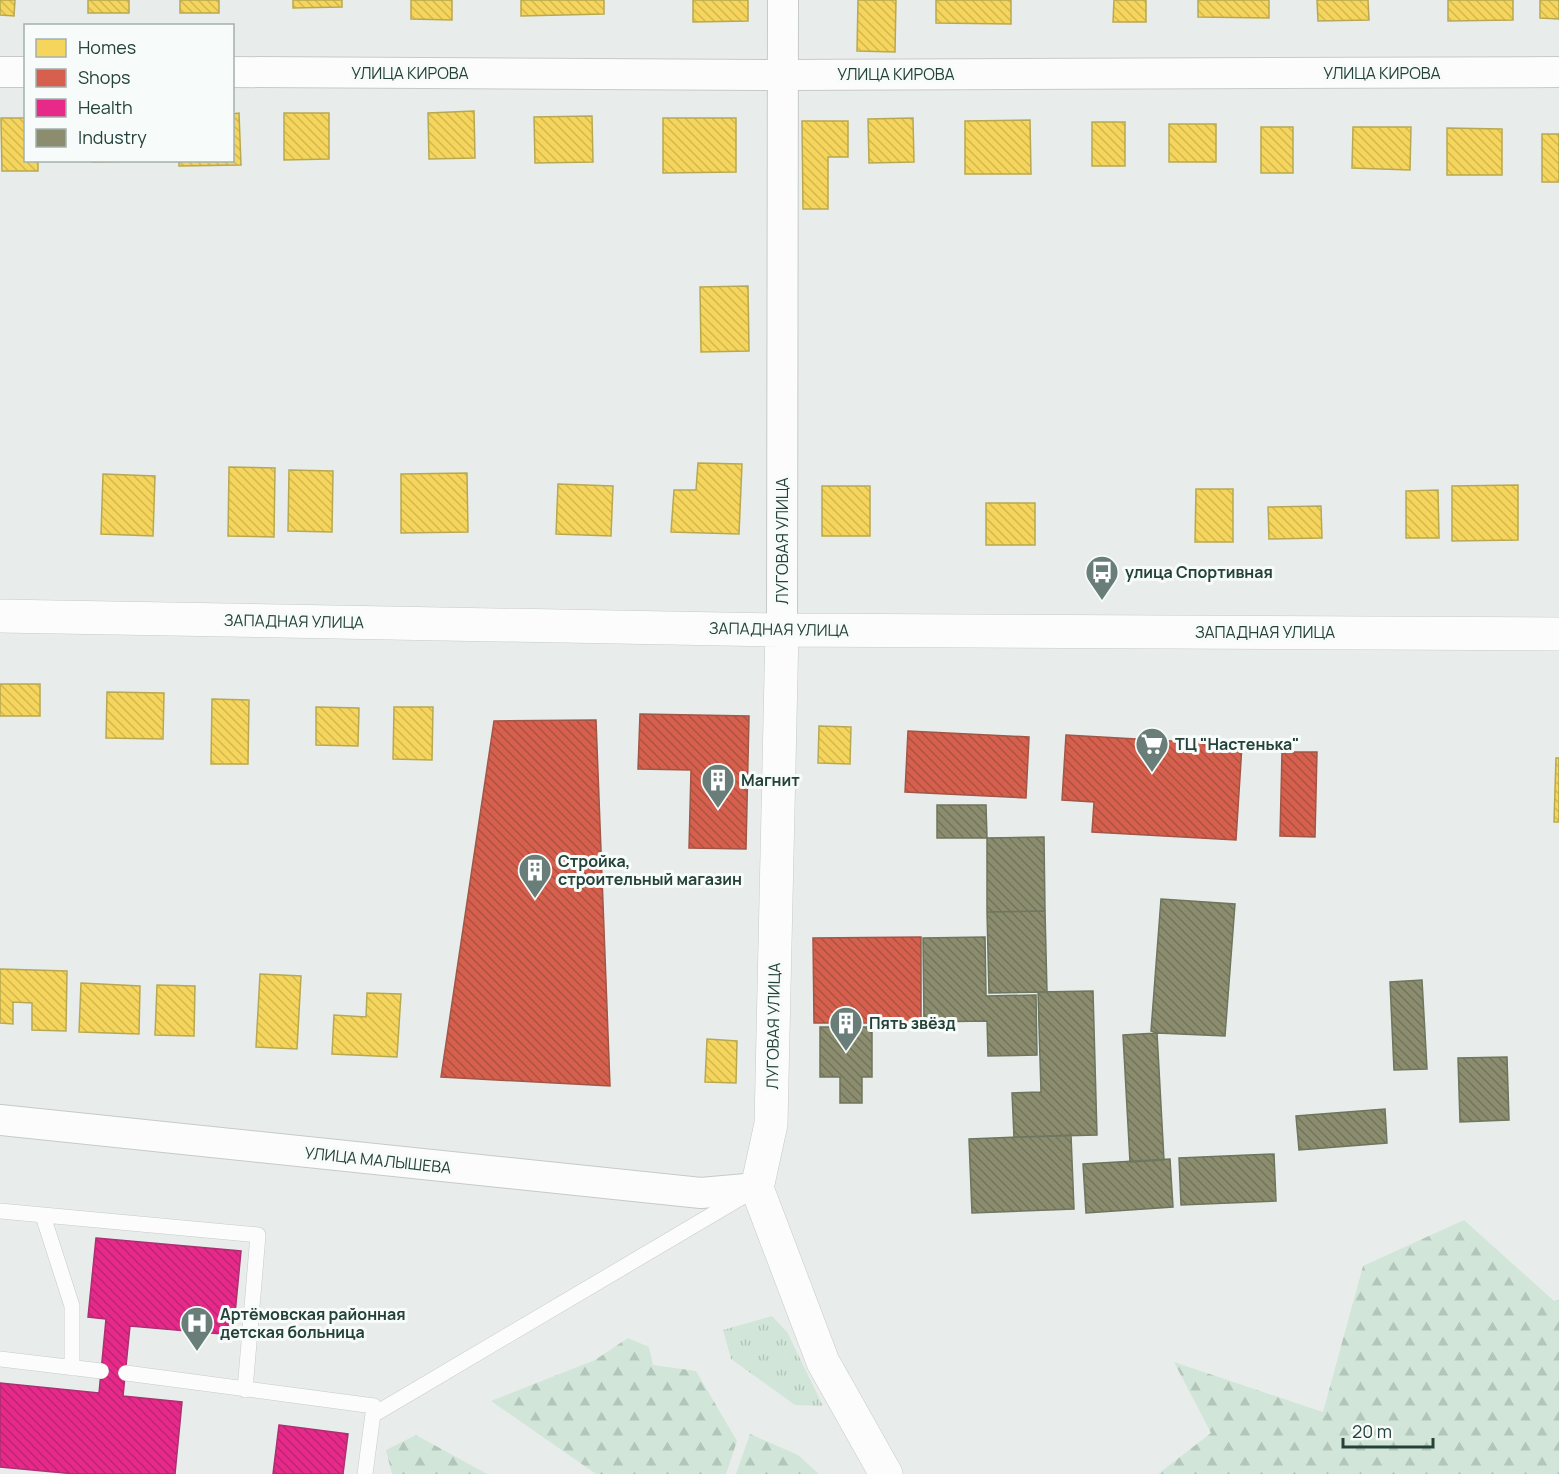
<svg xmlns="http://www.w3.org/2000/svg" width="1559" height="1474" viewBox="0 0 1559 1474" font-family="Manrope,sans-serif">
  <style>
    .grass { fill: url(#grass-tufts) }
    .forest { fill: url(#forest-firs) }
    .homes { fill: url(#homes-back-hatch); stroke: #b7a952; stroke-width: 1.5 }
    .shops { fill: url(#shops-back-hatch); stroke: #a15747; stroke-width: 1.5 }
    .health { fill: url(#health-back-hatch); stroke: #ac3072; stroke-width: 1.5 }
    .industry { fill: url(#industry-back-hatch); stroke: #6d765e; stroke-width: 1.5 }
    .lines { fill: none; stroke-linecap: round; stroke-linejoin: round }
    .service-casing { stroke: #c5cac8; stroke-width: 16 }
    .minor-casing { stroke: #c5cac8; stroke-width: 32 }
    .tertiary-casing { stroke: #c5cac8; stroke-width: 34 }
    .service { stroke: #fcfcfc; stroke-width: 15 }
    .minor { stroke: #fcfcfc; stroke-width: 30 }
    .tertiary { stroke: #fcfcfc; stroke-width: 33 }
    .labels { text-anchor: middle; dominant-baseline: central; stroke-width: 6; stroke-linejoin: round; paint-order: stroke }
    .street-label { font-size: 16px; fill: #24423a; stroke: #f7fbf9 }
    .poi-label { font-size: 16px; font-weight: bold; fill: #24423a; stroke: #f7fbf9; text-anchor: start }
  </style>
  <defs>
    <pattern id="grass-tufts" width="24" height="20" patternUnits="userSpaceOnUse" patternTransform="scale(1.5)"><rect width="24" height="20" fill="#d1e6d8"/><path d="M3 7l-1-3M5 7V3M7 7l1-3M15 17l-1-3M17 17v-4M19 17l1-3" fill="none" stroke="#b3c6ba"/></pattern>
    <pattern id="forest-firs" width="22" height="20" patternUnits="userSpaceOnUse" patternTransform="scale(1.5)"><rect width="22" height="20" fill="#d1e6d8"/><path d="M5 1l3.5 6h-7zM16 11l3.5 6h-7z" fill="#b3c6ba"/></pattern>
    <pattern id="homes-back-hatch" width="6" height="6" patternUnits="userSpaceOnUse" patternTransform="scale(1.5)"><rect width="6" height="6" fill="#f6d55c"/><path d="M-1 5l2 2M0 0l6 6M5-1l2 2" fill="none" stroke="#d3b851"/></pattern>
    <pattern id="shops-back-hatch" width="6" height="6" patternUnits="userSpaceOnUse" patternTransform="scale(1.5)"><rect width="6" height="6" fill="#d6604d"/><path d="M-1 5l2 2M0 0l6 6M5-1l2 2" fill="none" stroke="#ad5141"/></pattern>
    <pattern id="health-back-hatch" width="6" height="6" patternUnits="userSpaceOnUse" patternTransform="scale(1.5)"><rect width="6" height="6" fill="#e7298a"/><path d="M-1 5l2 2M0 0l6 6M5-1l2 2" fill="none" stroke="#bb2572"/></pattern>
    <pattern id="industry-back-hatch" width="6" height="6" patternUnits="userSpaceOnUse" patternTransform="scale(1.5)"><rect width="6" height="6" fill="#8c8c6e"/><path d="M-1 5l2 2M0 0l6 6M5-1l2 2" fill="none" stroke="#72745b"/></pattern>
  </defs>
  <rect width="100%" height="100%" fill="#e8edeb"/>
  <path class="grass" d="M772,1316L787,1332L823,1406L795,1405L731,1359L723,1330Z"/>
  <path class="forest" d="M1464,1220L1554,1301L1559,1300V1474H1158L1211,1433L1174,1362L1323,1412L1363,1266Z
    M628,1338L649,1347L653,1365L696,1371L737,1441L726,1474H596L491,1401L595,1360Z
    M750,1434L798,1455L819,1474H736Z
    M416,1435L487,1474H392L386,1450Z"/>
  <path class="homes" d="M0,0H15L14,16L0,15Z
    M88,0H129V13H88Z
    M180,0H219V13H180Z
    M293,0H342V7L293,8Z
    M411,0H452V20L411,19Z
    M521,0H604V14L521,16Z
    M693,0H748V21L693,22Z
    M858,0H896L895,52L857,51Z
    M936,0H1011V24L936,23Z
    M1114,0H1146V22H1113Z
    M1198,0H1269V18L1198,17Z
    M1317,0H1368L1369,20L1318,21Z
    M1448,0H1513V20L1448,21Z
    M1540,0H1559V19L1540,18Z
    M474,111L475,158L429,159L428,113Z
    M239,113L241,165L179,166V160H232V114Z
    M284,113H329V159L284,160Z
    M592,116L593,162L535,163L534,117Z
    M1,118H26V160H38V171H2Z
    M663,118H736V172L663,173Z
    M913,118L914,162L869,163L868,119Z
    M1030,120L1031,174H965V121Z
    M802,121H848V157H828V209H803Z
    M1092,122H1125V166H1092Z
    M1169,124H1216V162H1169Z
    M1261,127H1293V173H1261Z
    M1353,127H1411L1410,170L1352,168Z
    M1447,128L1502,129V175H1447Z
    M1542,134H1559V182H1542Z
    M93,160H131V161L93,162Z
    M748,286L749,351L701,352L700,287Z
    M698,463L742,464L739,534L671,532L674,490H696Z
    M229,467L275,468L274,537L228,536Z
    M289,470L333,471L332,532L288,531Z
    M467,473L468,532L401,533V474Z
    M103,474L155,476L153,536L101,534Z
    M558,484L613,486L611,536L556,534Z
    M1518,485V540L1452,541V486Z
    M822,486H870V536H822Z
    M1196,489H1233V542H1195Z
    M1438,490L1439,538H1406V491Z
    M986,503H1035V545H986Z
    M1321,506L1322,538L1269,539L1268,507Z
    M0,684H40V716H0Z
    M107,692L164,693L163,739L106,738Z
    M212,699L249,700L248,764H211Z
    M316,707L359,708L358,746L316,745Z
    M394,707H433L432,760L393,759Z
    M819,726L851,727L850,764L818,763Z
    M1556,758H1559V822H1554Z
    M0,969L67,971L66,1031L32,1030V1003L13,1002V1024L0,1023Z
    M260,974L301,976L297,1049L256,1047Z
    M81,983L140,986L139,1034L79,1032Z
    M157,985L195,986L194,1036L155,1035Z
    M367,993L401,994L397,1057L332,1054L334,1015L366,1017Z
    M707,1039L737,1041L736,1083L705,1082Z"/>
  <path class="shops" d="M640,714L749,716L746,849L689,848L691,770L638,769Z
    M596,720L610,1086L441,1077L494,721Z
    M908,731L1029,737L1026,798L905,792Z
    M1066,735L1242,745L1236,840L1092,832L1094,802L1062,800Z
    M1282,752H1317L1315,837L1280,836Z
    M921,937V1023H814L813,938Z"/>
  <path class="health" d="M96,1238L241,1251L233,1335L130,1326L123,1396L182,1402L175,1474H75L0,1467V1383L99,1393L106,1319L88,1317Z
    M279,1425L348,1434L343,1474H273Z"/>
  <path class="industry" d="M937,805H986L987,838H937Z
    M1044,837L1045,911L987,912V838Z
    M1161,899L1235,904L1225,1036L1157,1033L1151,1031Z
    M1045,911L1047,992L989,993L987,912Z
    M985,937L986,996L1036,995L1037,1055L988,1056L987,1021L924,1022L923,938Z
    M1422,980L1427,1069L1394,1070L1390,982Z
    M1093,991L1097,1135L1014,1137L1012,1093L1041,1092L1038,992Z
    M820,1027H872V1077H862V1103H840V1077H820Z
    M1157,1033L1164,1160L1130,1162L1123,1035Z
    M1507,1057L1509,1120L1460,1122L1458,1058Z
    M1385,1109L1387,1143L1299,1150L1296,1116Z
    M1071,1135L1074,1209L972,1213L969,1139Z
    M1274,1154L1276,1201L1181,1205L1179,1158Z
    M1170,1159L1173,1207L1086,1213L1083,1164Z"/>
  <g class="lines">
    <defs>
      <path id="service" d="M0,1211L258,1235L245,1390
        M43,1216L72,1306V1368
        M0,1359L101,1371
        M126,1373L374,1406L365,1474
        M373,1415L742,1197"/>
      <path id="minor" d="M0,72H26
        M232,72L784,75L1559,72
        M782,630L783,0
        M0,1120L701,1193L757,1188"/>
      <path id="tertiary" d="M0,616L782,630L1559,634
        M782,630L771,1124L757,1188L823,1362L886,1474"/>
    </defs>
    <use href="#service" class="service-casing"/>
    <use href="#minor" class="minor-casing"/>
    <use href="#tertiary" class="tertiary-casing"/>
    <use href="#service" class="service"/>
    <use href="#minor" class="minor"/>
    <use href="#tertiary" class="tertiary"/>
  </g>
  <defs>
    <symbol id="bus-pin" viewBox="-11 -11 22 30"><path d="M0 17L-7.5 6A9.5 9.5 0 1 1 7.5 6Z" fill="#697e78" stroke="#f7fbf9"/><path d="M-5-6H5V4H4V6H2V4H-2V6H-4V4H-5ZM-3.5-4V0h7V-4ZM-3.5 1.2v1.5H-2V1.2ZM2 1.2v1.5H3.5V1.2Z" fill="#fff"/></symbol>
    <symbol id="supermarket-pin" viewBox="-11 -11 22 30"><path d="M0 17L-7.5 6A9.5 9.5 0 1 1 7.5 6Z" fill="#697e78" stroke="#f7fbf9"/><path d="M-6-5.5h2.5l.6 2H6L4.5 2H-2.5L-4.4-4H-6ZM-1.5 3.2a1.3 1.3 0 1 0 .1 0ZM3 3.2a1.3 1.3 0 1 0 .1 0Z" fill="#fff"/></symbol>
    <symbol id="building-pin" viewBox="-11 -11 22 30"><path d="M0 17L-7.5 6A9.5 9.5 0 1 1 7.5 6Z" fill="#697e78" stroke="#f7fbf9"/><path d="M-4-6H4V6H1V3H-1V6H-4ZM-2.5-4.3h1.7v1.8h-1.7ZM.8-4.3h1.7v1.8H.8ZM-2.5-1h1.7V.8h-1.7ZM.8-1h1.7V.8H.8Z" fill="#fff"/></symbol>
    <symbol id="hospital-pin" viewBox="-11 -11 22 30"><path d="M0 17L-7.5 6A9.5 9.5 0 1 1 7.5 6Z" fill="#697e78" stroke="#f7fbf9"/><path d="M-5-5h3v3.5h4V-5h3V5h-3V1.5h-4V5h-3Z" fill="#fff"/></symbol>
  </defs>
  <g fill-rule="evenodd">
    <use href="#bus-pin" x="1083" y="553" width="38" height="52"/>
    <use href="#supermarket-pin" x="1133" y="725" width="38" height="52"/>
    <use href="#building-pin" x="699" y="761" width="38" height="52"/>
    <use href="#building-pin" x="516" y="851" width="38" height="52"/>
    <use href="#building-pin" x="827" y="1004" width="38" height="52"/>
    <use href="#hospital-pin" x="178" y="1304" width="38" height="52"/>
  </g>
  <g class="labels">
    <g class="street-label">
      <text x="410" y="73">УЛИЦА КИРОВА</text>
      <text x="1382" y="73">УЛИЦА КИРОВА</text>
      <text x="896" y="74">УЛИЦА КИРОВА</text>
      <text transform="translate(782 541) rotate(-90)">ЛУГОВАЯ УЛИЦА</text>
      <text transform="translate(294 621) rotate(1)">ЗАПАДНАЯ УЛИЦА</text>
      <text transform="translate(779 629) rotate(1)">ЗАПАДНАЯ УЛИЦА</text>
      <text x="1265" y="632">ЗАПАДНАЯ УЛИЦА</text>
      <text transform="translate(773 1026) rotate(-89)">ЛУГОВАЯ УЛИЦА</text>
      <text transform="translate(378 1160) rotate(6)">УЛИЦА МАЛЫШЕВА</text>
    </g>
    <g class="poi-label">
      <text x="1125" y="572">улица Спортивная</text>
      <text x="1175" y="744">ТЦ "Настенька"</text>
      <text x="741" y="780">Магнит</text>
      <text x="558" y="861">Стройка,<tspan x="558" dy="18">строительный магазин</tspan></text>
      <text x="869" y="1023">Пять звёзд</text>
      <text x="220" y="1314">Артёмовская районная<tspan x="220" dy="18">детская больница</tspan></text>
    </g>
  </g>
  <rect x="24" y="24" width="210" height="138" fill="#f7fbf9" stroke="#a3b1ad" stroke-width="1.5"/>
  <rect x="36" y="39" width="30" height="18" fill="#f6d55c" stroke="#a3b1ad" stroke-width="1.5"/>
  <text x="78" y="54" font-size="18" fill="#24423a">Homes</text>
  <rect x="36" y="69" width="30" height="18" fill="#d6604d" stroke="#a3b1ad" stroke-width="1.5"/>
  <text x="78" y="84" font-size="18" fill="#24423a">Shops</text>
  <rect x="36" y="99" width="30" height="18" fill="#e7298a" stroke="#a3b1ad" stroke-width="1.5"/>
  <text x="78" y="114" font-size="18" fill="#24423a">Health</text>
  <rect x="36" y="129" width="30" height="18" fill="#8c8c6e" stroke="#a3b1ad" stroke-width="1.5"/>
  <text x="78" y="144" font-size="18" fill="#24423a">Industry</text>
  <path d="M1343 1438v9h90v-9" fill="none" stroke="#24423a" stroke-width="3"/>
  <text x="1352" y="1438" font-size="18" fill="#24423a" stroke="#f7fbf9" stroke-width="4.5" paint-order="stroke">20 m</text>
</svg>
